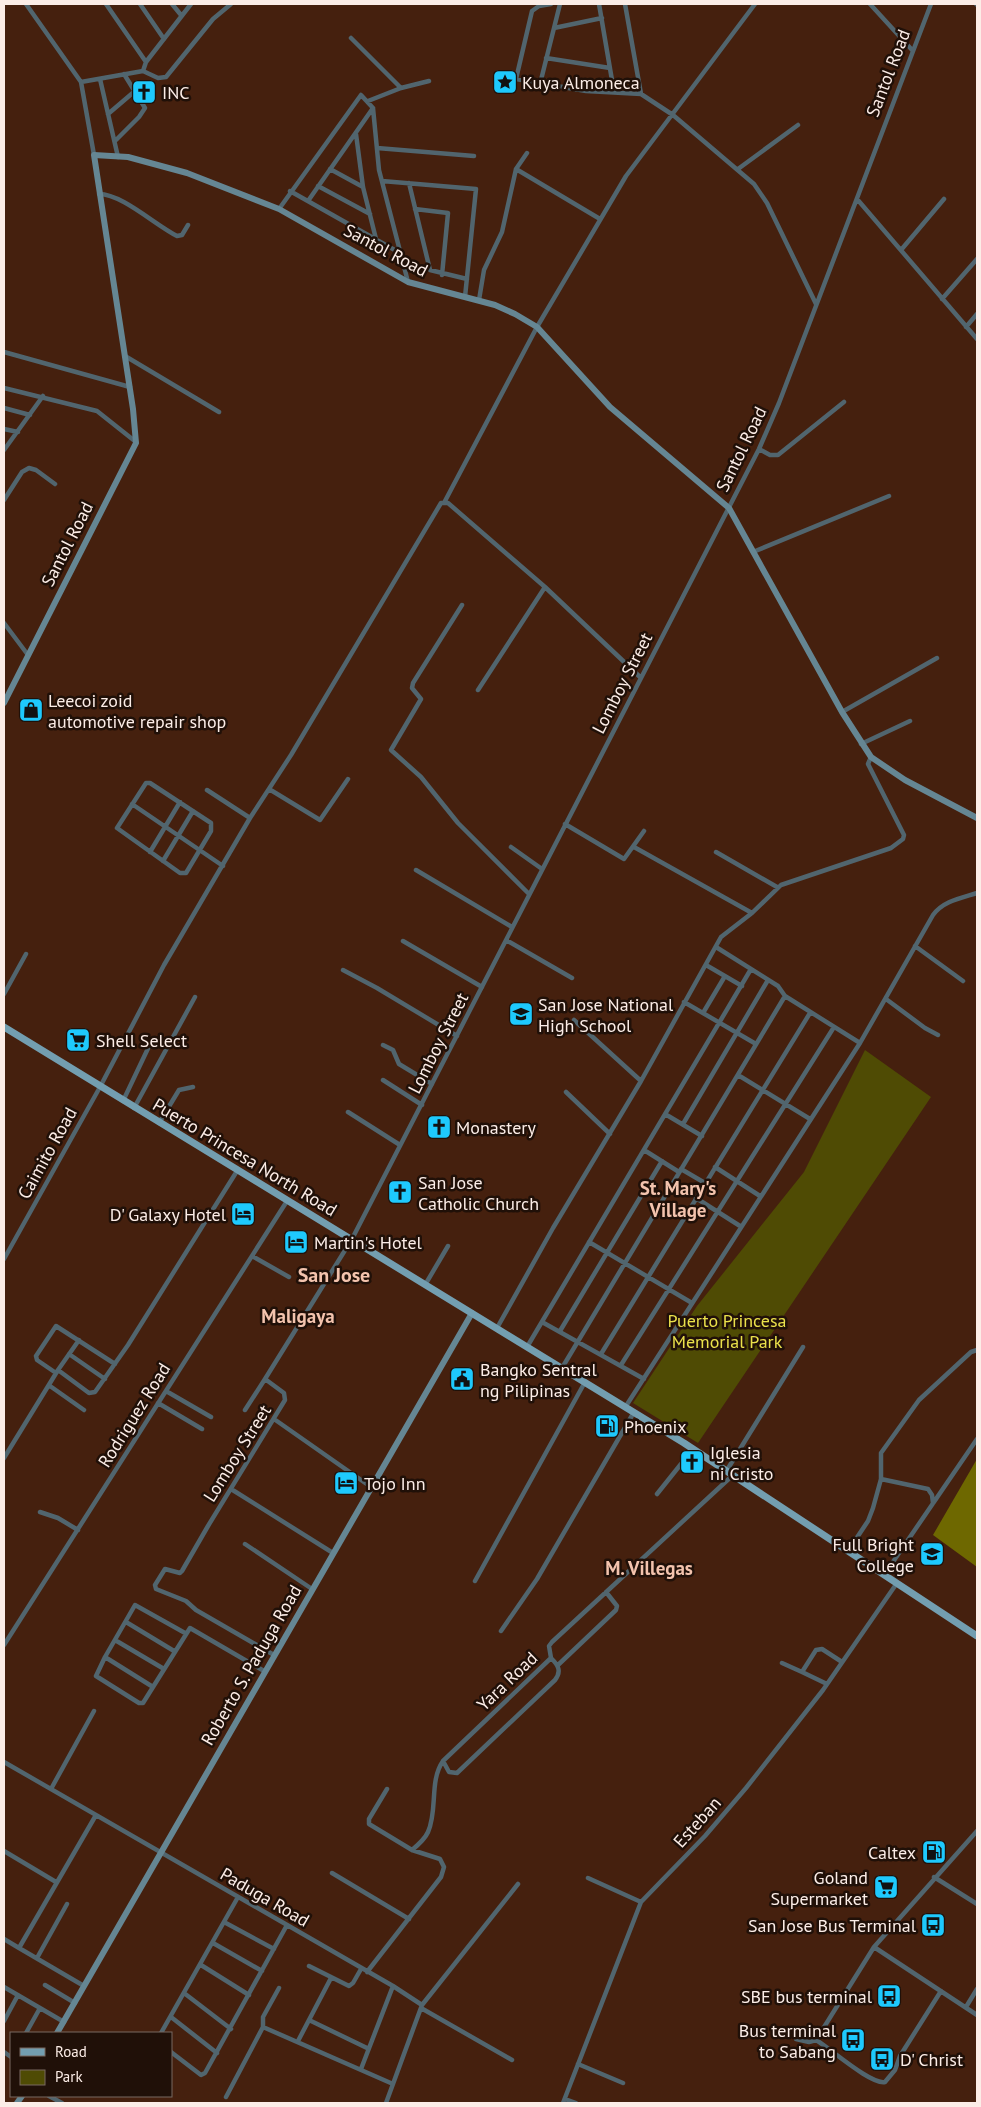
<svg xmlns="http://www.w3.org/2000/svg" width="981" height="2107" viewBox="0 0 981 2107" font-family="'PT Sans',sans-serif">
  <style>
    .green { fill: #4f4b04 }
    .forest { fill: #6e6800 }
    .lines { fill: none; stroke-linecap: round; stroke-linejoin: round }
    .street { stroke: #51656e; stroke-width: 4.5 }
    .secondary { stroke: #658693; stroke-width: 6 }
    .primary { stroke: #739eb0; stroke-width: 7 }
    .labels { text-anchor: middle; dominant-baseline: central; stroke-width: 5; stroke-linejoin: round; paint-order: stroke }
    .street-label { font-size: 18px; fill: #fcede7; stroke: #201008 }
    .poi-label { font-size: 18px; fill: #fcede7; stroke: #201008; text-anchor: start }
    .park-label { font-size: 18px; fill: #ebe14b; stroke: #201008 }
    .neighbourhood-label { font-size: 19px; font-weight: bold; fill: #f3c3ad; stroke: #201008 }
    .quarter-label { font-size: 20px; font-weight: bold; fill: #f3c3ad; stroke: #201008 }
  </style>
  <rect width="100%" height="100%" fill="#45200e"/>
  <path class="green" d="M865,1050L931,1097L698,1443L633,1403L697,1306L804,1172Z"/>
  <path class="forest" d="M977,1459V1567L933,1535Z"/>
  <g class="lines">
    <path class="street" d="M26,4L81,82L94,155
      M106,4L146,62
      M140,4L164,39
      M172,4L181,15
      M551,4L539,6L532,11L516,79L586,91L641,94
      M599,4L614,92
      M625,4L641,94L673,115L754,184L767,203L816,304
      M870,4L913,51
      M976,4L977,5
      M554,28L602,18
      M351,38L401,88
      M546,58L610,68
      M143,71L146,62L191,4
      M100,79L118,157
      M81,82L143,71L158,78L166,77L213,19L231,4
      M540,84L560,4
      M368,101L401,88L429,81
      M108,114L135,91
      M356,134L363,187L376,239
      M116,140L139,117L145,108L124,74
      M377,148L474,156
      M330,169L363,187
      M516,169L600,219
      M738,169L798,125
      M382,181L476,189L465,297
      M409,183L430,270L467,279
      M318,186L370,214
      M290,191L400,253
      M99,194C122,194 155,225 177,236L182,235L188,225
      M857,199L977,339
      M308,201L373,108
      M279,209L361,95L373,108L379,170L408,282
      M415,209L448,213L442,275
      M901,250L944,199
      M942,299L977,259
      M479,300L484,270L502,232L516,169L527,153
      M966,327L977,314
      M4,352L130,387
      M125,356L219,412
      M4,388L97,411L136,442
      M4,408L30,415
      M4,429L18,432
      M759,449L770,455H778L844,402
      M4,450L43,396
      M4,500L22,472L29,468L36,470L55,484
      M445,501L537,327L626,176L755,4
      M753,552L889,496
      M462,605L413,683L412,688L421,699L391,750L421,777L458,823L529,894
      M4,623L28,655
      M478,690L545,587
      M842,712L937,658
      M861,744L910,721
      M146,783H150L211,823V831L186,873H180L117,828Z
      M269,789L320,820L348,779
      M207,790L250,818
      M132,804L223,866
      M565,824L624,859L644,831
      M511,847L542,869
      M634,847L752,913
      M150,852L180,802
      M716,852L777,887
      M163,861L193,811
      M416,870L512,927
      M506,940L572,978
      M403,941L482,987
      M915,946L963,981
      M716,947L778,986L785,996L860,1043
      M706,965L742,986
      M343,970L377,988L457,1036
      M4,994L26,954
      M886,999L925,1028L938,1035
      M684,1002L756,1044
      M703,1013L725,976
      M574,1020L641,1081
      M383,1045L393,1050L399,1064L432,1084
      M738,1075L810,1119
      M383,1080L422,1105
      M566,1092L610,1134
      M123,1101L152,1040
      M134,1108L195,997
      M348,1112L400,1145
      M665,1114L702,1136
      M159,1123L179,1090L193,1087
      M683,1124L768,980
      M644,1150L679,1172
      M715,1167L760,1196
      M681,1169L705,1183
      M696,1198L740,1226
      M589,1242L692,1303
      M252,1256L289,1277
      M4,1259L100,1087L164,965L250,818L291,755L441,503H448L545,587L640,677
      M425,1285L448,1246
      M542,1322L644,1379
      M497,1328L553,1228L641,1081L721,937L752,913L781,885L891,848L903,839L904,835L868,764L871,757
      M560,1331L662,1161
      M527,1347L751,969
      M69,1354L105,1379
      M601,1354L810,1013
      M621,1365L834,1027
      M562,1368L785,996
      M58,1370L89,1393L95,1392L128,1345L237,1171
      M56,1373L37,1360L36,1356L56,1326L115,1364
      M50,1386L84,1410
      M166,1391L211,1417
      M158,1403L202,1429
      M626,1406L860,1043L933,915C943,901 961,898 977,893
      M245,1410L265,1379
      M274,1419L371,1487
      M4,1458L58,1370L79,1340
      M727,1470L803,1347
      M881,1479L928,1489L932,1495L933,1503
      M231,1489L333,1553
      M657,1494L693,1449
      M40,1512L58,1518L78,1530
      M245,1544L312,1589
      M848,1551L868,1521L873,1508L881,1479V1453L919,1400L971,1352L977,1350
      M884,1575L977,1439
      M475,1581L585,1382
      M126,1622L174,1651
      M501,1631L537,1579L634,1412
      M185,1633L135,1605L105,1657L96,1676L139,1703H143L190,1628L264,1671
      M115,1640L164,1669
      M4,1645L287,1201
      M274,1655L196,1610L186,1601L156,1589L155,1585L165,1569L180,1573L182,1571L208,1526L285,1400L284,1393L265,1379L352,1239L759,449L779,403L931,4
      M105,1657L153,1687
      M782,1663L802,1672
      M558,1665L616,1610L617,1606L606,1592
      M827,1684L802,1672L816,1650L822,1649L842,1662
      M443,1761L449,1772L457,1773L555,1680C562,1671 558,1665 551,1658
      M4,1762L393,1986L422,2005
      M51,1789L94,1711
      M412,1850C418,1845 425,1839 428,1832C438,1810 429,1781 443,1761L551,1658L549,1646L552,1642L733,1475
      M4,1851L56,1882
      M332,1873L409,1919
      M934,1877L977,1904
      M588,1878L641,1902
      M224,1922L274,1949
      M4,1939L19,1948
      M213,1943L262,1971
      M874,1947L977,2015
      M37,1958L67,1904
      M201,1965L249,1995
      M309,1966L349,1986L353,1983L361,1969
      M367,1972L441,1877L444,1867L440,1859L412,1850L369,1824V1819L387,1789
      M45,1985L75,2003
      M84,1986L19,1948L96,1815
      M4,1987L64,2022
      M941,1991L900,2056L895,2070L885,2082C871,2085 831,2049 816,2040L874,1947L977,1831
      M184,1993L231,2029
      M966,2007L977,1989
      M421,2008L512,2060
      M171,2017L217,2053
      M309,2020L367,2048
      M4,2021L18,1995
      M263,2027V2017L279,1988
      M26,2033L40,2008
      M161,2033L238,1897
      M796,2039L809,2042L816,2040
      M298,2041L331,1978
      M4,2052L11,2057
      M171,2052L201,2075L205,2073L287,1925
      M578,2064L623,2083
      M361,2069L393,1986
      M49,2096L62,2103
      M226,2097L263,2027L393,2084
      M565,2099L576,2103
      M386,2103L422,2005L518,1884
      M563,2103L641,1902L705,1836L746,1788L823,1690L897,1583"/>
    <path class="secondary" d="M4,703L136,443L133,409L94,155L128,157L187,173L279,209L408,282L495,305L515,314L537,327L610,407L729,508L842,712L871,757L905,780L977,818
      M57,2033L472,1313
      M17,2103L22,2096"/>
    <path class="primary" d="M4,1027L684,1443L977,1636"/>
  </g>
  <defs>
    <symbol id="sight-square" viewBox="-11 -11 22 22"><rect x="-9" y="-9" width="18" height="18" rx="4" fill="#1ec9fd" stroke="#201008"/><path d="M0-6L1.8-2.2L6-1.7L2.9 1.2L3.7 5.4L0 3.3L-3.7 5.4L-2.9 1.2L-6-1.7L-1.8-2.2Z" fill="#111"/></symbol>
    <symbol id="church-square" viewBox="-11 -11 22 22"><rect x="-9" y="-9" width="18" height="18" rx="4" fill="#1ec9fd" stroke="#201008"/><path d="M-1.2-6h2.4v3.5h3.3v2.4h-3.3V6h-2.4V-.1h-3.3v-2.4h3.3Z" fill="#111"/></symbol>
    <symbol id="shop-square" viewBox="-11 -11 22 22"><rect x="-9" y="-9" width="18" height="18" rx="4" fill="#1ec9fd" stroke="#201008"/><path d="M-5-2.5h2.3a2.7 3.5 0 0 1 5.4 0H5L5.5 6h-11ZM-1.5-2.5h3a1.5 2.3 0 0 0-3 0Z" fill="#111"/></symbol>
    <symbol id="school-square" viewBox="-11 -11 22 22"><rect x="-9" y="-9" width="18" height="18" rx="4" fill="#1ec9fd" stroke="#201008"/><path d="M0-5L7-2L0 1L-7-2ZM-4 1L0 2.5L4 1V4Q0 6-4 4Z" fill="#111"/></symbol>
    <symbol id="supermarket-square" viewBox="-11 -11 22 22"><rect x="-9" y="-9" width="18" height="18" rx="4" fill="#1ec9fd" stroke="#201008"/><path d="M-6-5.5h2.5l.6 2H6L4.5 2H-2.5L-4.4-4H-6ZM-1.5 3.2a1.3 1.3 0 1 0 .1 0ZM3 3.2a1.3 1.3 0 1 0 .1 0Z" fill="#111"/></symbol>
    <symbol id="hotel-square" viewBox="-11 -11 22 22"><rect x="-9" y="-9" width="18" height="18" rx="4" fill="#1ec9fd" stroke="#201008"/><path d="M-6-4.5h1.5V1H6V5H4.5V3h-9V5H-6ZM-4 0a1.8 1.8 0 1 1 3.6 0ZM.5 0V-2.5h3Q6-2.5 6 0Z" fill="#111"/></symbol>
    <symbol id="civic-square" viewBox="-11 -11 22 22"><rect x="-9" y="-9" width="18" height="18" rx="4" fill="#1ec9fd" stroke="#201008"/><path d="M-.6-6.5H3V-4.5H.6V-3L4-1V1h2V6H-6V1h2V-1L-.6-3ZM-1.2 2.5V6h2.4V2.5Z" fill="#111"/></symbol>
    <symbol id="fuel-square" viewBox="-11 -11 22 22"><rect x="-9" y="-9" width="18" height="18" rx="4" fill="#1ec9fd" stroke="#201008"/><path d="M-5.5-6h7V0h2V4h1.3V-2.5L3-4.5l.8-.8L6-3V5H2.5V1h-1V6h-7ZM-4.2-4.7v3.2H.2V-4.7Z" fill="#111"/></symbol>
    <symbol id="university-square" viewBox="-11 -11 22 22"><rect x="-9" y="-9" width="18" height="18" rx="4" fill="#1ec9fd" stroke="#201008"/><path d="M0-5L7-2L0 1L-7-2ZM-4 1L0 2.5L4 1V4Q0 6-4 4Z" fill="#111"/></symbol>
    <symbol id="bus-square" viewBox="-11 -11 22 22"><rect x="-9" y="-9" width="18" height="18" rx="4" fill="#1ec9fd" stroke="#201008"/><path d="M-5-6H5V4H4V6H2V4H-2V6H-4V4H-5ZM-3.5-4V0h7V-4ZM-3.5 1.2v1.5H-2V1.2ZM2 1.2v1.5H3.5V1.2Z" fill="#111"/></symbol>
  </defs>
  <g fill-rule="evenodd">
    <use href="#sight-square" x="491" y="68" width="28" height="28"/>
    <use href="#church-square" x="130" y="78" width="28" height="28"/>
    <use href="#shop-square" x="17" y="696" width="28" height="28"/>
    <use href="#school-square" x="507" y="1000" width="28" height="28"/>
    <use href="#supermarket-square" x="64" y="1026" width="28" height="28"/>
    <use href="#church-square" x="425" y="1113" width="28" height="28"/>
    <use href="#church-square" x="386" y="1178" width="28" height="28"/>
    <use href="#hotel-square" x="229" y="1200" width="28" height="28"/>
    <use href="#hotel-square" x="282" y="1228" width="28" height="28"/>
    <use href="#civic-square" x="448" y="1365" width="28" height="28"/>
    <use href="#fuel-square" x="593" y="1412" width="28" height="28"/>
    <use href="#church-square" x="678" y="1448" width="28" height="28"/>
    <use href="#hotel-square" x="332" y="1469" width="28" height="28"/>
    <use href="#university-square" x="918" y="1540" width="28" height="28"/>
    <use href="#fuel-square" x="920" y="1838" width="28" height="28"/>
    <use href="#supermarket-square" x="872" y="1873" width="28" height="28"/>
    <use href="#bus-square" x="919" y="1911" width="28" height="28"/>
    <use href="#bus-square" x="875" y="1982" width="28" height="28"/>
    <use href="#bus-square" x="839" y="2026" width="28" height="28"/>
    <use href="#bus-square" x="868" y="2045" width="28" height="28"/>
  </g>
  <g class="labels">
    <g class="street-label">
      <text transform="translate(888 73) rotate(-69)">Santol Road</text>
      <text transform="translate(386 250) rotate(28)">Santol Road</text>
      <text transform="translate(741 449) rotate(-64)">Santol Road</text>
      <text transform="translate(67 544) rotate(-63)">Santol Road</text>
      <text transform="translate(622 683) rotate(-63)">Lomboy Street</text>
      <text transform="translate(438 1043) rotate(-63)">Lomboy Street</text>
      <text transform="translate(47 1153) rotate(-61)">Caimito Road</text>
      <text transform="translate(245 1157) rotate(31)">Puerto Princesa North Road</text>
      <text transform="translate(134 1415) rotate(-58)">Rodriguez Road</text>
      <text transform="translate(237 1453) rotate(-58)">Lomboy Street</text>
      <text transform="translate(251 1665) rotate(-60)">Roberto S. Paduga Road</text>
      <text transform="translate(507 1681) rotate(-44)">Yara Road</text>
      <text transform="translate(697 1822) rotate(-48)">Esteban</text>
      <text transform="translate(265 1897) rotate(30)">Paduga Road</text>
    </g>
    <g class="poi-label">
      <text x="522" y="82">Kuya Almoneca</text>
      <text x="162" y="92">INC</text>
      <text x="48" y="700">Leecoi zoid<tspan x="48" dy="21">automotive repair shop</tspan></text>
      <text x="538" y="1004">San Jose National<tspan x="538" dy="21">High School</tspan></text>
      <text x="96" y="1040">Shell Select</text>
      <text x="456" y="1127">Monastery</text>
      <text x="418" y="1182">San Jose<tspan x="418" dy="21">Catholic Church</tspan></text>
      <text x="226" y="1214" text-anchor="end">D' Galaxy Hotel</text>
      <text x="314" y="1242">Martin's Hotel</text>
      <text x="480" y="1369">Bangko Sentral<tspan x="480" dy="21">ng Pilipinas</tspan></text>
      <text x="624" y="1426">Phoenix</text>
      <text x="710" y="1452">Iglesia<tspan x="710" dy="21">ni Cristo</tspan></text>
      <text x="364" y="1483">Tojo Inn</text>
      <text x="914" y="1544" text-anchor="end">Full Bright<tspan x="914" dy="21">College</tspan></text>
      <text x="916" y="1852" text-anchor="end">Caltex</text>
      <text x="868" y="1877" text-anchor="end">Goland<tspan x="868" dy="21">Supermarket</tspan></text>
      <text x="916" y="1925" text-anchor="end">San Jose Bus Terminal</text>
      <text x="872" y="1996" text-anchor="end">SBE bus terminal</text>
      <text x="836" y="2030" text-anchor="end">Bus terminal<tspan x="836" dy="21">to Sabang</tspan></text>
      <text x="900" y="2059">D' Christ</text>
    </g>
    <g class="park-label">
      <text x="727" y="1320">Puerto Princesa<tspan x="727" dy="21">Memorial Park</tspan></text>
    </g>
    <g class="neighbourhood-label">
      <text x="678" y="1188">St. Mary's<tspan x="678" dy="22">Village</tspan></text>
      <text x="298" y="1316">Maligaya</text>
      <text x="649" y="1568">M. Villegas</text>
    </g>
    <g class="quarter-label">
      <text x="334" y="1275">San Jose</text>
    </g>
  </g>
  <rect width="981" height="2107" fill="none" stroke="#fcede7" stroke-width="10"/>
  <rect x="10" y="2032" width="162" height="65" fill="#201008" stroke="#786861"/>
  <rect x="20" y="2048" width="25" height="8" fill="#739eb0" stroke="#786861"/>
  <text x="55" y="2057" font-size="15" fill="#fcede7">Road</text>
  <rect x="20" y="2070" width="25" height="15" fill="#4f4b04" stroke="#786861"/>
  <text x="55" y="2082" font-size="15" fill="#fcede7">Park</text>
</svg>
